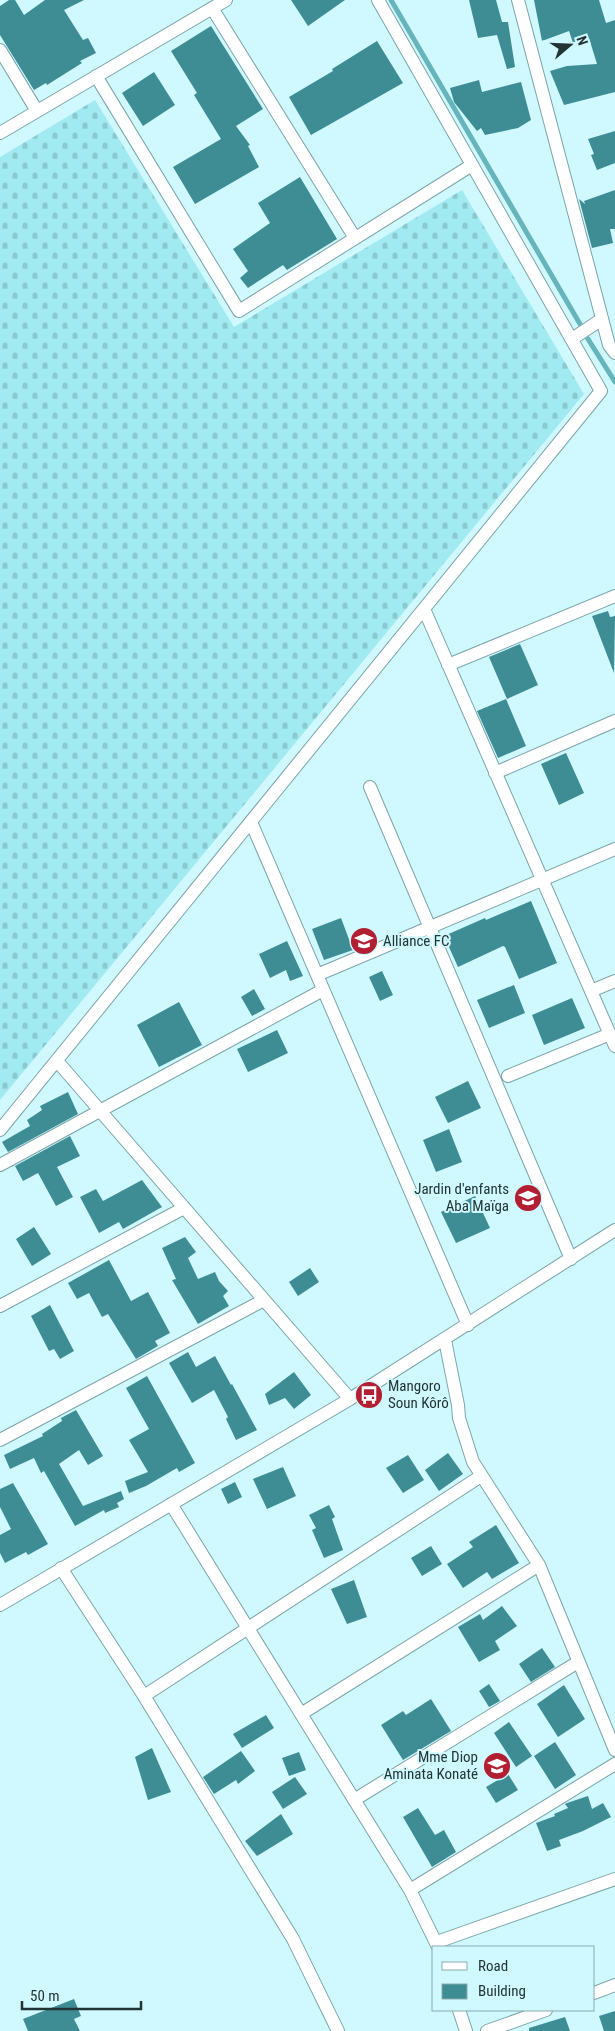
<svg xmlns="http://www.w3.org/2000/svg" width="615" height="2031" viewBox="0 0 615 2031" font-family="'Roboto Condensed',sans-serif">
  <style>
    .cemetery { fill: url(#cemetery-stones) }
    .lines { fill: none; stroke-linecap: round; stroke-linejoin: round }
    .stream { stroke: #66b4bc; stroke-width: 5 }
    .building { fill: #3e8d95 }
    .street-casing { stroke: #7ca4a9; stroke-width: 14 }
    .street { stroke: #fff; stroke-width: 12 }
    .labels { text-anchor: middle; dominant-baseline: central; stroke-width: 4; stroke-linejoin: round; paint-order: stroke }
    .poi-label { font-size: 15px; fill: #233435; stroke: #cff9fe; text-anchor: start }
  </style>
  <defs>
    <pattern id="cemetery-stones" width="16" height="16" patternUnits="userSpaceOnUse" patternTransform="scale(1.25)"><rect width="16" height="16" fill="#a2eaf2"/><path d="M2 7V4a2 2 0 0 1 4 0v3zM10 15v-3a2 2 0 0 1 4 0v3z" fill="#8bc9d0"/></pattern>
  </defs>
  <rect width="100%" height="100%" fill="#cff9fe"/>
  <path class="cemetery" d="M95,100L234,327L462,190L584,394L0,1100V157Z"/>
  <g class="lines">
    <path class="stream" d="M391,0L580,324
      M588,339L615,382"/>
  </g>
  <path class="building" d="M9,0H15L24,15L45,0H84L64,10L83,40L88,38L96,53L80,61L82,63L47,85L46,83L34,90L0,35V6Z
    M291,0H345L308,26Z
    M469,0H496L502,22H508L515,67L507,69L497,35L478,38Z
    M534,0H599L606,23L615,20V92L564,105L550,71L567,66L597,64L589,38L573,43L569,31L542,41Z
    M211,26L263,109L236,126L250,145L248,146L259,167L195,204L173,167L221,139L194,95L197,93L171,51Z
    M377,41L403,83L311,135L289,97L333,71L332,69Z
    M154,72L175,105L143,126L122,93Z
    M479,80L482,92L521,82L531,120L518,128L485,135L481,128L477,131L454,102L450,88Z
    M615,131V163L597,170L591,155L594,154L588,139Z
    M300,177L337,239L287,270L283,265L248,288L240,278L248,271L233,249L270,223L258,203Z
    M615,190V229H610L613,243L592,248L579,199L585,204L584,201Z
    M608,611L610,617L615,616L614,673L592,616Z
    M520,644L538,685L507,699L489,657Z
    M506,699L526,746L498,758L477,711Z
    M566,753L584,793L559,805L541,764Z
    M531,901L557,963L519,979L505,947L503,946L458,967L444,936L485,918L486,920Z
    M341,918L353,950L324,960L312,929Z
    M287,941L303,976L290,981L286,970L270,978L259,954Z
    M382,971L393,995L380,1001L369,977Z
    M514,985L525,1013L489,1028L477,1000Z
    M254,989L265,1009L252,1016L241,997Z
    M572,998L585,1028L544,1045L532,1015Z
    M179,1002L202,1045L159,1067L137,1025Z
    M277,1030L288,1053L248,1072L237,1049Z
    M468,1081L481,1108L448,1123L435,1097Z
    M68,1092L78,1114L8,1152L2,1142L30,1126L27,1120L42,1110L40,1106Z
    M449,1129L462,1162L436,1172L423,1140Z
    M70,1136L80,1156L57,1167L73,1197L56,1206L38,1173L23,1181L15,1166Z
    M142,1180L162,1207L123,1229L119,1222L99,1233L80,1197L96,1189L103,1201Z
    M475,1196L490,1228L456,1243L441,1212Z
    M34,1227L51,1254L32,1266L16,1239Z
    M185,1237L196,1252L188,1258L198,1279L215,1272L219,1281L228,1291L223,1296L229,1306L198,1324L172,1280L176,1279L162,1248Z
    M109,1260L131,1301L148,1292L170,1333L155,1341L158,1346L136,1359L108,1314L102,1317L89,1293L77,1299L68,1283Z
    M310,1268L319,1282L298,1296L289,1282Z
    M50,1305L74,1351L60,1359L54,1349L49,1351L31,1316Z
    M188,1352L196,1367L215,1356L231,1385L232,1384L257,1430L236,1440L226,1419L228,1417L214,1390L192,1403L169,1363Z
    M294,1372L311,1395L294,1409L285,1398L269,1405L265,1394Z
    M147,1376L195,1463L179,1472L177,1468L146,1486L129,1493L125,1481L148,1472L129,1440L149,1429L126,1388Z
    M76,1410L103,1456L88,1465L79,1450L59,1464L83,1506L121,1491L124,1499L117,1503L119,1507L105,1513L104,1510L75,1526L44,1471L41,1473L34,1458L10,1469L4,1455L43,1436L42,1434L62,1421L61,1418Z
    M448,1453L463,1474L439,1491L425,1470Z
    M408,1455L424,1480L403,1493L386,1468Z
    M283,1467L296,1496L267,1509L253,1479Z
    M235,1482L242,1497L228,1504L221,1489Z
    M13,1483L48,1544L28,1555L26,1552L5,1563L0,1553V1535L11,1529L0,1507V1489Z
    M329,1505L335,1517L332,1519L343,1550L324,1558L312,1530L316,1528L309,1515Z
    M496,1525L519,1563L492,1579L487,1572L463,1588L447,1564L473,1547L469,1542Z
    M431,1546L442,1564L422,1576L411,1558Z
    M354,1580L367,1617L347,1624L331,1589Z
    M502,1606L517,1626L495,1641L500,1650L479,1662L458,1627L480,1614L483,1620Z
    M542,1648L555,1667L531,1682L519,1664Z
    M489,1684L500,1701L489,1707L479,1691Z
    M564,1685L585,1719L558,1737L537,1704Z
    M431,1699L451,1731L403,1760L381,1725L403,1711L406,1715Z
    M266,1715L274,1728L242,1748L233,1734Z
    M509,1722L532,1756L516,1767L494,1733Z
    M555,1742L576,1775L555,1789L534,1756Z
    M152,1748L171,1792L148,1800L135,1757Z
    M241,1751L255,1771L238,1784L236,1780L214,1794L203,1777Z
    M299,1752L306,1770L289,1776L282,1758Z
    M508,1774L518,1790L496,1803L486,1787Z
    M295,1777L307,1794L283,1809L272,1792Z
    M588,1796L592,1809L603,1803L611,1817L583,1831L559,1840L561,1846L547,1851L536,1823L555,1816L554,1814L568,1808L565,1804L567,1803Z
    M418,1808L435,1835L444,1830L456,1852L432,1867L403,1817Z
    M281,1814L293,1834L257,1856L245,1841Z
    M74,1999L81,2016L74,2019L80,2031H28L23,2019Z
    M615,2011V2031H604L599,2016Z
    M565,2017L570,2031H529V2028Z"/>
  <g class="lines">
    <defs>
      <path id="street" d="M518,0L609,345L615,353
        M212,8L355,238
        M0,50L37,111
        M96,76L239,311L472,165
        M0,133L226,0
        M572,339L602,319
        M424,609L615,1046
        M448,665L615,596
        M495,773L615,721
        M370,787L571,1259
        M251,822L468,1325
        M317,975L615,849
        M591,991L615,981
        M57,1061L350,1399
        M508,1076L610,1034
        M0,1130L601,391L378,0
        M0,1165L323,990
        M0,1306L184,1208
        M445,1340L458,1405L459,1418L473,1462L539,1565L615,1750
        M0,1440L264,1300
        M171,1504L410,1890L438,1947
        M61,1568L144,1696L293,1939L338,2031
        M0,1605L350,1399L615,1230
        M144,1696L481,1476
        M301,1714L539,1565
        M354,1800L578,1662
        M410,1890L615,1764
        M437,1942L615,1879
        M594,1993L615,1985
        M459,2010L466,2031
        M487,2031L546,2010"/>
    </defs>
    <use href="#street" class="street-casing"/>
    <use href="#street" class="street"/>
  </g>
  <defs>
    <symbol id="school-disc" viewBox="-11 -11 22 22"><circle r="9.5" fill="#b21f32" stroke="#cff9fe"/><path d="M0-5L7-2L0 1L-7-2ZM-4 1L0 2.5L4 1V4Q0 6-4 4Z" fill="#fff"/></symbol>
    <symbol id="bus-disc" viewBox="-11 -11 22 22"><circle r="9.5" fill="#b21f32" stroke="#cff9fe"/><path d="M-5-6H5V4H4V6H2V4H-2V6H-4V4H-5ZM-3.5-4V0h7V-4ZM-3.5 1.2v1.5H-2V1.2ZM2 1.2v1.5H3.5V1.2Z" fill="#fff"/></symbol>
  </defs>
  <g fill-rule="evenodd">
    <use href="#school-disc" x="348" y="925" width="32" height="32"/>
    <use href="#school-disc" x="512" y="1182" width="32" height="32"/>
    <use href="#bus-disc" x="353" y="1379" width="32" height="32"/>
    <use href="#school-disc" x="481" y="1750" width="32" height="32"/>
  </g>
  <g class="labels">
    <g class="poi-label">
      <text x="383" y="941">Alliance FC</text>
      <text x="509" y="1189" text-anchor="end">Jardin d'enfants<tspan x="509" dy="17">Aba Maïga</tspan></text>
      <text x="388" y="1386">Mangoro<tspan x="388" dy="17">Soun Kôrô</tspan></text>
      <text x="478" y="1757" text-anchor="end">Mme Diop<tspan x="478" dy="17">Aminata Konaté</tspan></text>
    </g>
  </g>
  <rect x="432" y="1946" width="162" height="65" fill="#cff9fe" stroke="#8aaaae"/>
  <rect x="442" y="1962" width="25" height="8" fill="#ffffff" stroke="#8aaaae"/>
  <text x="478" y="1971" font-size="15" fill="#233435">Road</text>
  <rect x="442" y="1984" width="25" height="15" fill="#3e8d95" stroke="#8aaaae"/>
  <text x="478" y="1996" font-size="15" fill="#233435">Building</text>
  <g transform="translate(570 45) rotate(71)" stroke="#cff9fe" stroke-width="4" paint-order="stroke">
  <path d="M0-4L9 19L0 12L-9 19Z" fill="#233435"/>
  <text y="-8" font-size="14" font-weight="bold" text-anchor="middle" fill="#233435">N</text>
  </g>
  <path d="M22 2001v8h119v-8" fill="none" stroke="#233435" stroke-width="2.5"/>
  <text x="30" y="2001" font-size="15" fill="#233435" stroke="#cff9fe" stroke-width="4" paint-order="stroke">50 m</text>
</svg>
